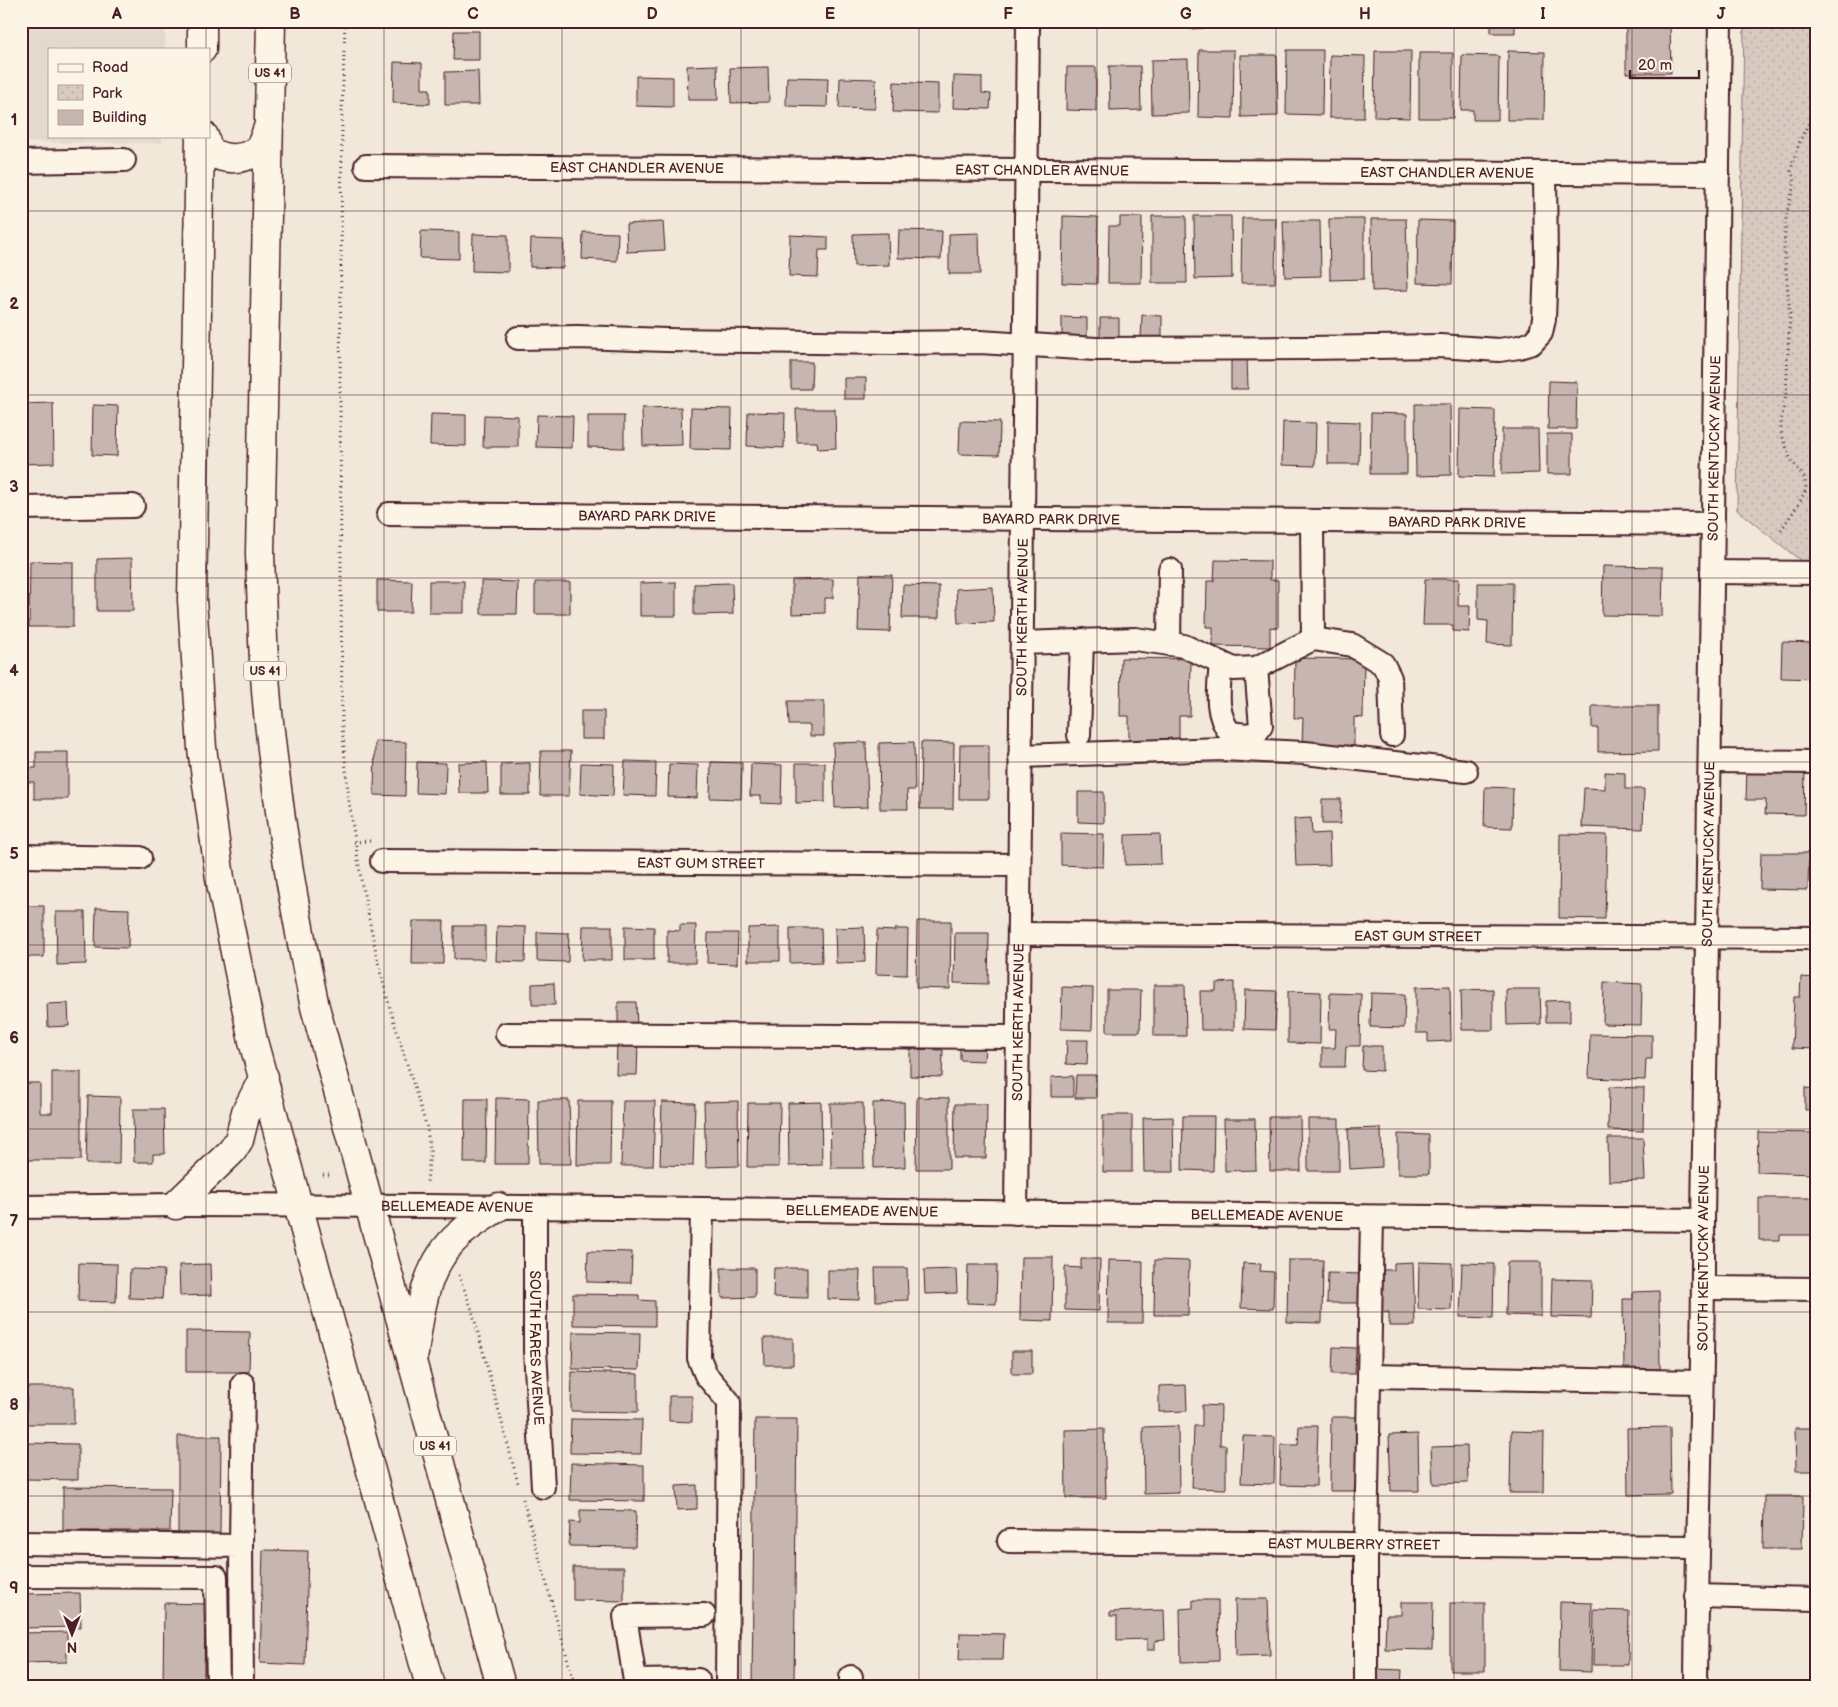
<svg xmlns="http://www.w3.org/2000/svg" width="1838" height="1707" viewBox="0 0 1838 1707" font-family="'Balsamiq Sans',sans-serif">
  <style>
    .built { fill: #e4d9cd }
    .park { fill: url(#park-dots); stroke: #917476 }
    .building { fill: #c7b6af; stroke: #4a1f2b }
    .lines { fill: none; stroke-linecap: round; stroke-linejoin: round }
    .minor-casing { stroke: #4a1f2b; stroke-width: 26 }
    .highway-casing { stroke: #4a1f2b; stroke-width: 31 }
    .path { stroke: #4a1f2b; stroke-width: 3; stroke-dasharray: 1 4; stroke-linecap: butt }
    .minor { stroke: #fcf5e5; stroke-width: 22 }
    .highway { stroke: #fcf5e5; stroke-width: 28 }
    .grid { fill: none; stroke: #4a1f2b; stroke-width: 1; stroke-opacity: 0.55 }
    .labels { text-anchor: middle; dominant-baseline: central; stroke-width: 4; stroke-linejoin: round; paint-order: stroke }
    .shield { fill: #fcf5e5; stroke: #7f5f63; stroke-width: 1 }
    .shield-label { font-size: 12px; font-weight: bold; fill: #4a1f2b }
    .street-label { font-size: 14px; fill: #4a1f2b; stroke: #fcf5e5 }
    .neatline { fill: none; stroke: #4a1f2b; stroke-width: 2 }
    .grid-label { font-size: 16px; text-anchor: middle; font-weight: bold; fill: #4a1f2b }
  </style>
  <defs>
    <pattern id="park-dots" width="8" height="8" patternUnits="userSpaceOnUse" patternTransform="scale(1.25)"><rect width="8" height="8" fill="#d8cac0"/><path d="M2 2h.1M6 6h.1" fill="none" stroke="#bbada5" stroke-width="1.8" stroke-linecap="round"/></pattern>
  </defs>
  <rect width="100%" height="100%" fill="#f1e8da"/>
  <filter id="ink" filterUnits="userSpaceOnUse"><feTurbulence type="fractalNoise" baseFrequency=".02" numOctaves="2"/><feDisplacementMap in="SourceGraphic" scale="10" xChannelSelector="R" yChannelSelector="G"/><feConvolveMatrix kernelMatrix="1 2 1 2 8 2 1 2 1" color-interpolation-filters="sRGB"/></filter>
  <g filter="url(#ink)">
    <path class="built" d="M21,21H165V49H49V136H162V143L21,142Z"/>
    <path class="park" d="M1744,21H1817V561H1801L1737,510Z"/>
    <path class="building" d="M1190,21H1204V28L1190,29Z
      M1491,21H1515V33H1491Z
      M1626,21H1670L1671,73H1626Z
      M454,31H479V60H453Z
      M1199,50H1234L1233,118L1198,117Z
      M1287,50H1323L1322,115L1286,114Z
      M1375,51H1411L1410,118L1374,117Z
      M1508,51L1545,52L1544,120H1507Z
      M1419,53H1453V118H1419Z
      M1240,55H1277L1278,116L1241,117Z
      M1330,55L1365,56L1364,118H1329Z
      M1462,55L1499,56L1498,120H1473V110H1461Z
      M1188,59L1189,113L1152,114L1151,60Z
      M394,62L422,63V89H430V104L393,103Z
      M717,65L718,100H688L687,66Z
      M1109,66H1140L1141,110L1110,111Z
      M768,67L769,102L731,103L730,68Z
      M1067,67H1096V111L1066,110Z
      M478,71L479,105H445V72Z
      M636,76L673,77V107L636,106Z
      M954,76L982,77V93L991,94L990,109L953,108Z
      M787,77L828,78L827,107L786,106Z
      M840,78L876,79L875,109L839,108Z
      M894,82L938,84V113L893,112Z
      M1063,216L1098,217L1097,284L1062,283Z
      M1152,216H1186L1187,283H1152Z
      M1194,216H1231L1232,278L1195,279Z
      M1120,217H1142L1141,283H1108L1109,226H1120Z
      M1242,218H1276L1275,283H1241Z
      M1329,219H1364V279L1330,280Z
      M1371,219H1406L1408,290L1372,291Z
      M1418,220L1453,221L1452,284L1417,283Z
      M1283,221H1320L1321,276L1285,277Z
      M663,222L665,250L627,252L626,224Z
      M899,230L942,231L941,259L898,258Z
      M421,231L459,232V259L420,258Z
      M583,232L618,233L617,261L582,259Z
      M888,233L889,265L854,266L853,234Z
      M979,233L980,274H949V234Z
      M473,234L508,235V272L472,271Z
      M790,235L828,237V250H819L818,277L789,276Z
      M531,239L564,240L563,268L530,267Z
      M1142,315L1162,316V341L1141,340Z
      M1062,317L1087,318V341L1062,340Z
      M1100,318H1119V340H1100Z
      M1231,355H1247L1248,389H1231Z
      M791,362H812L811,389H791Z
      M844,378H866V399H844Z
      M1549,381L1577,382L1576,429H1548Z
      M53,403L54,463L23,464L21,404Z
      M1415,404H1450L1451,475L1416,476Z
      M93,405L118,406L117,456L92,455Z
      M681,407L682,445L643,446L642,408Z
      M691,408L732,409L731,450L690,449Z
      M796,409H835L836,448L818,449L817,442H797Z
      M1460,409L1495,410L1494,477L1459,476Z
      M748,412L785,413L784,448L747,446Z
      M1371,413L1407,414V474H1370Z
      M431,414L466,415V446L430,445Z
      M484,415L518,416V447H483Z
      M537,415L573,416L572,448L536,447Z
      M588,416H624V448L588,447Z
      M960,421L1000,422L999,455L959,454Z
      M1328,421L1360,422L1359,464H1328Z
      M1283,422L1316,423L1315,466L1282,465Z
      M1502,429H1538L1539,473L1502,474Z
      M1547,434H1572V474H1547Z
      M132,558L133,611H97V559Z
      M1215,560L1270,561V580H1278V628L1270,627V647L1213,646V627H1206L1207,581H1214Z
      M30,561L73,562V627H29Z
      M1603,566L1663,567L1662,616L1602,615Z
      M860,574L892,575L890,632L858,631Z
      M833,579V598H825V613L792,614V580Z
      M1425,579H1459L1458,606H1470L1469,632L1453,631V625H1423Z
      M377,580L412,581L411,612H377Z
      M429,581H464V613H429Z
      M481,581L518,582L517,614H481Z
      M535,582H570V614H535Z
      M676,582V616H640V583Z
      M732,583L733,614L694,615V584Z
      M1478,583H1513L1512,645L1487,644L1488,621L1478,620Z
      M903,585L939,586V618H902Z
      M993,587L994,622L958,623L956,589Z
      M1782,642L1817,643V679L1781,678Z
      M1121,658L1191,659L1190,716H1179V746L1129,745V716H1120Z
      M1295,658L1364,659L1363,718L1354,717V747L1302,746L1303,718H1294Z
      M788,701H824V736H810V725H789Z
      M1592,706H1658V751L1598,752V728H1592Z
      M581,711H604V739H581Z
      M375,741L406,742L405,796L374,795Z
      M866,742L868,807L835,808L833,743Z
      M914,742L915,790H907L908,809H880L879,743Z
      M921,742L954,743L953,809H920Z
      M960,745H989V799H959Z
      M541,751H571L569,796H540Z
      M36,752H68V799H34V782H26V768H36Z
      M625,761L656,762L655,796L623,795Z
      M417,762L446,763L445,794L416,793Z
      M487,762L488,793H459L458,763Z
      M711,762L742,763L741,799L710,798Z
      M530,763V795H501V764Z
      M581,763L614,764L613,796L580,794Z
      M796,763H825V802L796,803Z
      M669,764L698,765L697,798L668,797Z
      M751,764L782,765L781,804L761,803V796H750Z
      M1747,766L1805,767L1804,815L1765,814L1766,800H1746Z
      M1605,772L1625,773V789H1644L1643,829L1582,827L1584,788L1605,789Z
      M1485,787L1513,788L1512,828L1484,827Z
      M1078,792H1104V823L1078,822Z
      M1322,799H1341L1340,824H1322Z
      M1311,818L1312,834L1329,833L1330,865L1296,866L1294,819Z
      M1061,833L1104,834L1103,867L1061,865Z
      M1160,834L1161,864L1125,865V835Z
      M1560,834L1607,835L1605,919L1559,918Z
      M1761,853H1809L1808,890L1760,889Z
      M21,906H44V957H21Z
      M96,908L129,909L128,948L95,947Z
      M56,912H85L86,964L57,965Z
      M413,921H444L443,964H412Z
      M917,921H951L950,989L916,988Z
      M680,925H696L695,963H667V930L680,931Z
      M454,926H485V959H454Z
      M497,926L526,927L525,962L496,961Z
      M583,926H612V960H582Z
      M625,926L654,927V960H625Z
      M780,927V961H748V928Z
      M864,927L865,962L836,963L835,928Z
      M790,928H821L822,962L790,963Z
      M895,929H908L907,975L876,974L877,930L895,931Z
      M537,932L569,933L568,962L537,961Z
      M708,933H738L737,964L707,963Z
      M955,933H989L988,984L954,983Z
      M1801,977L1817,978V1049L1792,1048L1794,997H1800Z
      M1234,982V1030H1201L1200,991H1216V983Z
      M1604,982L1642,984L1641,1025L1603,1024Z
      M554,983L555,1005H532V984Z
      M1154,985H1185L1186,1036H1154Z
      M1450,986L1451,1041L1428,1042V1033H1416V987Z
      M1062,987L1093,988L1092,1030L1061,1029Z
      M1493,989V1030H1462L1461,990Z
      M1506,989H1540L1541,1024L1507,1025Z
      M1107,990H1141L1140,1032H1107Z
      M1245,990L1277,991L1275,1030L1244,1029Z
      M1288,991L1321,992L1320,1044L1288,1043Z
      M1330,993L1361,994L1360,1046H1346L1345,1067H1322V1048H1335L1336,1029H1329Z
      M1371,993L1405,994L1404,1028L1370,1027Z
      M1570,1000V1022H1546V1001Z
      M618,1002H636L637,1027H618Z
      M68,1003L69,1026L48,1027L47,1004Z
      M1590,1034L1652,1035V1059H1646L1645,1080L1589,1078Z
      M1067,1040H1088L1087,1065L1066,1064Z
      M617,1043H638L637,1075H616Z
      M960,1046L985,1047L984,1061L960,1060Z
      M1363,1046H1382V1071L1362,1070Z
      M910,1049L943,1050L942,1077L910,1076Z
      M52,1072H81V1160H21V1083H40V1113H52Z
      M1076,1075H1096V1098H1075Z
      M1073,1076V1097H1051V1077Z
      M1609,1087L1644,1088L1643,1131L1608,1130Z
      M1805,1088L1817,1089V1110H1805Z
      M88,1096L120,1097L119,1164H86Z
      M917,1097L949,1098V1169H916Z
      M496,1098L529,1099L528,1164H495Z
      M465,1099H487L486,1163H464Z
      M538,1100H569L571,1164H539Z
      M578,1101H611L610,1165H577Z
      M623,1101H655L653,1166H621Z
      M738,1101L739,1166L706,1167L704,1102Z
      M662,1102L695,1103L693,1166L660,1165Z
      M821,1102L822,1165L789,1166L788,1103Z
      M904,1102L905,1167L874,1168L873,1103Z
      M748,1103H780L779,1167H747Z
      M830,1103H863L864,1168H831Z
      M955,1104H987L986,1158H954Z
      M133,1109H164L165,1154H153V1162H134Z
      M1103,1115H1132V1172H1103Z
      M1183,1116H1214L1213,1171L1182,1170Z
      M1173,1117L1174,1172H1144L1143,1118Z
      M1269,1117H1300L1301,1171H1270Z
      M1224,1119H1255L1256,1170L1225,1171Z
      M1308,1119H1339V1171H1308Z
      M1381,1128L1382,1167L1350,1169L1348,1129Z
      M1758,1132L1815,1133L1814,1174L1757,1172Z
      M1398,1134L1429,1135V1174H1398Z
      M1608,1138H1643L1645,1180L1609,1181Z
      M1759,1198H1817V1230H1815V1235H1780V1240H1759Z
      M588,1251L632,1252L631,1283L587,1282Z
      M1021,1257H1053L1052,1321L1020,1320Z
      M1081,1259H1100L1099,1311L1065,1310V1267L1081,1268Z
      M1109,1260L1143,1261L1142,1323H1108Z
      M1155,1260L1189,1261L1188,1315H1154Z
      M1288,1260H1323L1322,1323L1287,1322Z
      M1413,1262L1415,1326H1389V1312L1377,1313L1376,1270H1394V1263Z
      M1419,1262L1452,1263L1451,1310L1418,1309Z
      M1507,1262H1541V1316L1506,1315Z
      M79,1263L117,1264L116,1302L78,1301Z
      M1243,1263L1261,1264L1260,1271L1274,1272L1273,1309L1241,1308Z
      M1462,1263L1494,1264L1493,1318L1460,1317Z
      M210,1264L211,1295L180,1296L179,1265Z
      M968,1265H997L996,1304L967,1303Z
      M721,1268H755V1297L722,1298Z
      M774,1268H807V1298L773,1297Z
      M875,1268H907L908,1300L876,1301Z
      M130,1269L164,1270L162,1299L129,1298Z
      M956,1269L957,1293L925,1294L924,1270Z
      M828,1270H860L859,1300L828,1299Z
      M1328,1273L1362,1274V1303H1327Z
      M1552,1279L1592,1280L1591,1318L1551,1317Z
      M1659,1291L1660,1369H1624L1623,1299H1633V1292Z
      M573,1294L639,1295V1300L655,1301V1326L573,1325Z
      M186,1331L250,1332L249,1372H186Z
      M573,1332L640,1333L639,1370L572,1369Z
      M764,1338H793V1365H765Z
      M1333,1347L1356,1348L1355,1374H1332Z
      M1012,1351H1032V1374H1012Z
      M572,1372L638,1374V1412L571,1411Z
      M1186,1385L1187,1411L1159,1412V1386Z
      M27,1387H74V1424H26Z
      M669,1396H692V1422L669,1421Z
      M1202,1405L1221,1406L1220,1445H1226V1489L1192,1488L1194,1426H1202Z
      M1331,1417H1361V1491H1330Z
      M571,1419L642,1420L641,1454L570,1453Z
      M755,1419H797L794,1686H752Z
      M1178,1426L1179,1493L1144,1494L1143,1427Z
      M1299,1426H1318L1316,1486L1280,1485L1281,1445H1298Z
      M1670,1427L1671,1494L1628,1495L1627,1428Z
      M1795,1428H1817V1471H1796Z
      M1104,1429L1106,1498H1066L1065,1430Z
      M1511,1431L1544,1432L1543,1493H1510Z
      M1418,1434L1419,1491H1391L1389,1435Z
      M178,1436H221L220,1537H178Z
      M1243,1436L1275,1437L1274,1484L1241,1483Z
      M25,1443L78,1444V1480L25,1479Z
      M1467,1446L1468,1483L1433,1484L1431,1447Z
      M571,1463L644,1465V1501L570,1500Z
      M697,1485V1509L677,1510L676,1486Z
      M63,1487L171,1488L170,1531H63Z
      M1764,1496H1803L1802,1549H1763Z
      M580,1510L636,1511L635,1547L569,1546L570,1522L580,1523Z
      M263,1550L308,1551L305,1665L260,1663Z
      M573,1567H624V1601L573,1600Z
      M80,1593L81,1627L21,1628V1594Z
      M1235,1599H1268L1270,1655L1236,1656Z
      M1193,1600H1218L1219,1661L1181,1662L1180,1609L1193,1608Z
      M1401,1602H1433L1432,1650L1385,1649L1386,1615H1401Z
      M1560,1602L1592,1603L1591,1672L1559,1671Z
      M164,1603L205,1604L204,1686H163Z
      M1450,1603H1485V1671H1450Z
      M1164,1610L1165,1640L1155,1641V1650H1147V1639L1117,1640V1616H1110V1612Z
      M1594,1610L1629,1611L1628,1665H1593Z
      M67,1632V1662L21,1663V1633Z
      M960,1633L1004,1634L1003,1660H959Z
      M1376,1669L1402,1670L1401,1686H1376Z"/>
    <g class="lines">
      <defs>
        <g id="minor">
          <path d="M21,162L124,160"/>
          <path id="s1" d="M366,166L1718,174"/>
          <path d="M518,338L578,337L666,340L894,343L980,342L1096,349L1308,348L1440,346L1499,350L1519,347L1532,343L1541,333L1544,319L1546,263L1545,173"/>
          <path d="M21,508L133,506"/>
          <path id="s2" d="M389,514L1713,524"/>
          <path d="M1312,521L1313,639"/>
          <path d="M1712,572L1817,573"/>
          <path d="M1022,643L1135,639L1184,646L1234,669L1256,668L1313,639L1352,645L1383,664L1390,678L1392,735"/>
          <path d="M1169,644L1170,570"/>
          <path d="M1221,663C1219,689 1214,712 1230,733L1247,735L1256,733L1261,726L1256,668"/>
          <path d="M1079,735L1082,640"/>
          <path d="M1020,756L1222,749L1305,753L1466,771"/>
          <path d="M1710,761L1817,762"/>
          <path d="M21,856L140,858"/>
          <path id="s3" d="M382,861L1019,865"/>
          <path id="s4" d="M1019,934L1817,938"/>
          <path d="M507,1034L1018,1037"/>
          <path id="s5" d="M21,1207L176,1205L427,1206L1703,1220"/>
          <path id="s6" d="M535,1208V1350L543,1487"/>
          <path d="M702,1209L699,1358L706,1375L729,1402L727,1686"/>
          <path id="s7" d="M1016,1213L1028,21"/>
          <path d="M1704,1288L1817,1289"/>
          <path d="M1369,1376L1701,1382"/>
          <path id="s8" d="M1009,1541L1698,1547"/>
          <path d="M21,1543L241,1546L242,1686"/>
          <path d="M241,1546L243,1384"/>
          <path d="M21,1576L216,1577L218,1686"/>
          <path d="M1696,1596L1817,1599"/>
          <path d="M635,1681L625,1616L704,1615"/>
          <path d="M636,1686L635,1681L698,1680"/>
          <path d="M851,1686V1677"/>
          <path d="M1366,1686V1544L1372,1217"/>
          <path id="s9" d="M1696,1686C1697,1531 1704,1376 1703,1220L1720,21"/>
        </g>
        <path id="highway" d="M271,21L260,553C262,613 263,672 270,731C280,824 295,916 315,1007L501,1686
          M202,49V21
          M200,136L192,600L202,748L220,878L253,1041L430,1686
          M204,136C206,140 206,145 208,148C218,162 249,161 259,148C264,142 266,132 269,125
          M176,1205L232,1151L239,1140L246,1112L264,1077
          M414,1353C420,1310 425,1264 460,1234C471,1224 485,1216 498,1207"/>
      </defs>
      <use href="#minor" class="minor-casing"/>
      <use href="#highway" class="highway-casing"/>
      <path class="path" d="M345,21L342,114L340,399L342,726L349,802L362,885L380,971L393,1019L427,1128L430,1151L427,1183
        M1781,530L1798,505L1806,490L1805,479L1790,458L1781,432V421L1786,394L1790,315L1784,249L1786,216L1795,181L1791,171L1793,161L1800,141L1817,106
        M354,842L371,841
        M323,1175H332
        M459,1275L472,1310L518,1483
        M523,1499L575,1686"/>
      <use href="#minor" class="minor"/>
      <use href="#highway" class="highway"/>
    </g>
  </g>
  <path class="grid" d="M206,21V49M384,21V1686M562,21V1686M741,21V1686M919,21V1686M1097,21V1686M1276,21V1686M1454,21V1686M1632,21V1686M206,136V1686M21,211H1817M21,395H1817M21,578H1817M21,762H1817M21,945H1817M21,1129H1817M21,1312H1817M21,1496H1817"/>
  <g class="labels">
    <g class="shield">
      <rect x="249" y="63.5" width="42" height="19" rx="4"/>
      <rect x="244" y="661.5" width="42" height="19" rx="4"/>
      <rect x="414" y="1436.5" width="42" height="19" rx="4"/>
    </g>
    <g class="shield-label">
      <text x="270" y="73">US 41</text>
      <text x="265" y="671">US 41</text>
      <text x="435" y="1446">US 41</text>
    </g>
    <g class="street-label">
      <text stroke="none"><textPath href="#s1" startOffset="271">EAST CHANDLER AVENUE</textPath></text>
      <text stroke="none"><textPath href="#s1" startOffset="676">EAST CHANDLER AVENUE</textPath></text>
      <text stroke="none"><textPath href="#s1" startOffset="1081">EAST CHANDLER AVENUE</textPath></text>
      <text stroke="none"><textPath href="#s9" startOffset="1238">SOUTH KENTUCKY AVENUE</textPath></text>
      <text stroke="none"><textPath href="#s2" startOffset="258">BAYARD PARK DRIVE</textPath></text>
      <text stroke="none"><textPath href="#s2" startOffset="662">BAYARD PARK DRIVE</textPath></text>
      <text stroke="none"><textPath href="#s2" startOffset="1068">BAYARD PARK DRIVE</textPath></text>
      <text stroke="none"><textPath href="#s7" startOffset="596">SOUTH KERTH AVENUE</textPath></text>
      <text stroke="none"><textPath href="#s9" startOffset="832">SOUTH KENTUCKY AVENUE</textPath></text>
      <text stroke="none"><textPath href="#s3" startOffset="319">EAST GUM STREET</textPath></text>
      <text stroke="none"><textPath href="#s4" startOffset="399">EAST GUM STREET</textPath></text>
      <text stroke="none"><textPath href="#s7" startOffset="191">SOUTH KERTH AVENUE</textPath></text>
      <text stroke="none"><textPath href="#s5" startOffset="436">BELLEMEADE AVENUE</textPath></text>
      <text stroke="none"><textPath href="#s5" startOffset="841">BELLEMEADE AVENUE</textPath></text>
      <text stroke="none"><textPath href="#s5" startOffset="1246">BELLEMEADE AVENUE</textPath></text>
      <text stroke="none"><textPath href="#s9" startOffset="428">SOUTH KENTUCKY AVENUE</textPath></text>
      <text stroke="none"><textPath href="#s6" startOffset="140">SOUTH FARES AVENUE</textPath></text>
      <text stroke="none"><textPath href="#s8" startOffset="345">EAST MULBERRY STREET</textPath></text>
    </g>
  </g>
  <rect width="1838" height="1707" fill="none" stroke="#fcf5e5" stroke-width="55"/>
  <rect x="48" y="48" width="162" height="90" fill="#fcf5e5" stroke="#b59f9b"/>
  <rect x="58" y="64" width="25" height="8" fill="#fcf5e5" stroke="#b59f9b"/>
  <text x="92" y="72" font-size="15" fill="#4a1f2b">Road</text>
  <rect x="58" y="85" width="25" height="15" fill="url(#park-dots)" stroke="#b59f9b"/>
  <text x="92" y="98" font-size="15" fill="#4a1f2b">Park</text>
  <rect x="58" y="110" width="25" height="15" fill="#c7b6af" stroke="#b59f9b"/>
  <text x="92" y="122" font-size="15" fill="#4a1f2b">Building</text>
  <g transform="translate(72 1634) rotate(180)" stroke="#fcf5e5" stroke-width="4" paint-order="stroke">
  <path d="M0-4L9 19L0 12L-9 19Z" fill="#4a1f2b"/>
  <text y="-8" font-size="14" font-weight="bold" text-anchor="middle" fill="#4a1f2b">N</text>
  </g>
  <path d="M1630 70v8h69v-8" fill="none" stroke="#4a1f2b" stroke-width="2.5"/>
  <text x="1638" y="70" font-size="15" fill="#4a1f2b" stroke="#fcf5e5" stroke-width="4" paint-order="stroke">20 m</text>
  <rect x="28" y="28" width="1782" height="1652" class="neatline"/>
  <g class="grid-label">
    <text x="117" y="19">A</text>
    <text x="295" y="19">B</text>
    <text x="473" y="19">C</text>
    <text x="652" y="19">D</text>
    <text x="830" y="19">E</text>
    <text x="1008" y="19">F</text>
    <text x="1186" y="19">G</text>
    <text x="1365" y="19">H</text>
    <text x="1543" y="19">I</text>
    <text x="1721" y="19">J</text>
    <text x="14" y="125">1</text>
    <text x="14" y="309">2</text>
    <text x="14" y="492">3</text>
    <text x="14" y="676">4</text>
    <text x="14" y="859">5</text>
    <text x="14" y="1043">6</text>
    <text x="14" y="1226">7</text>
    <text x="14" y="1410">8</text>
    <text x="14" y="1593">9</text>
  </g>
</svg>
